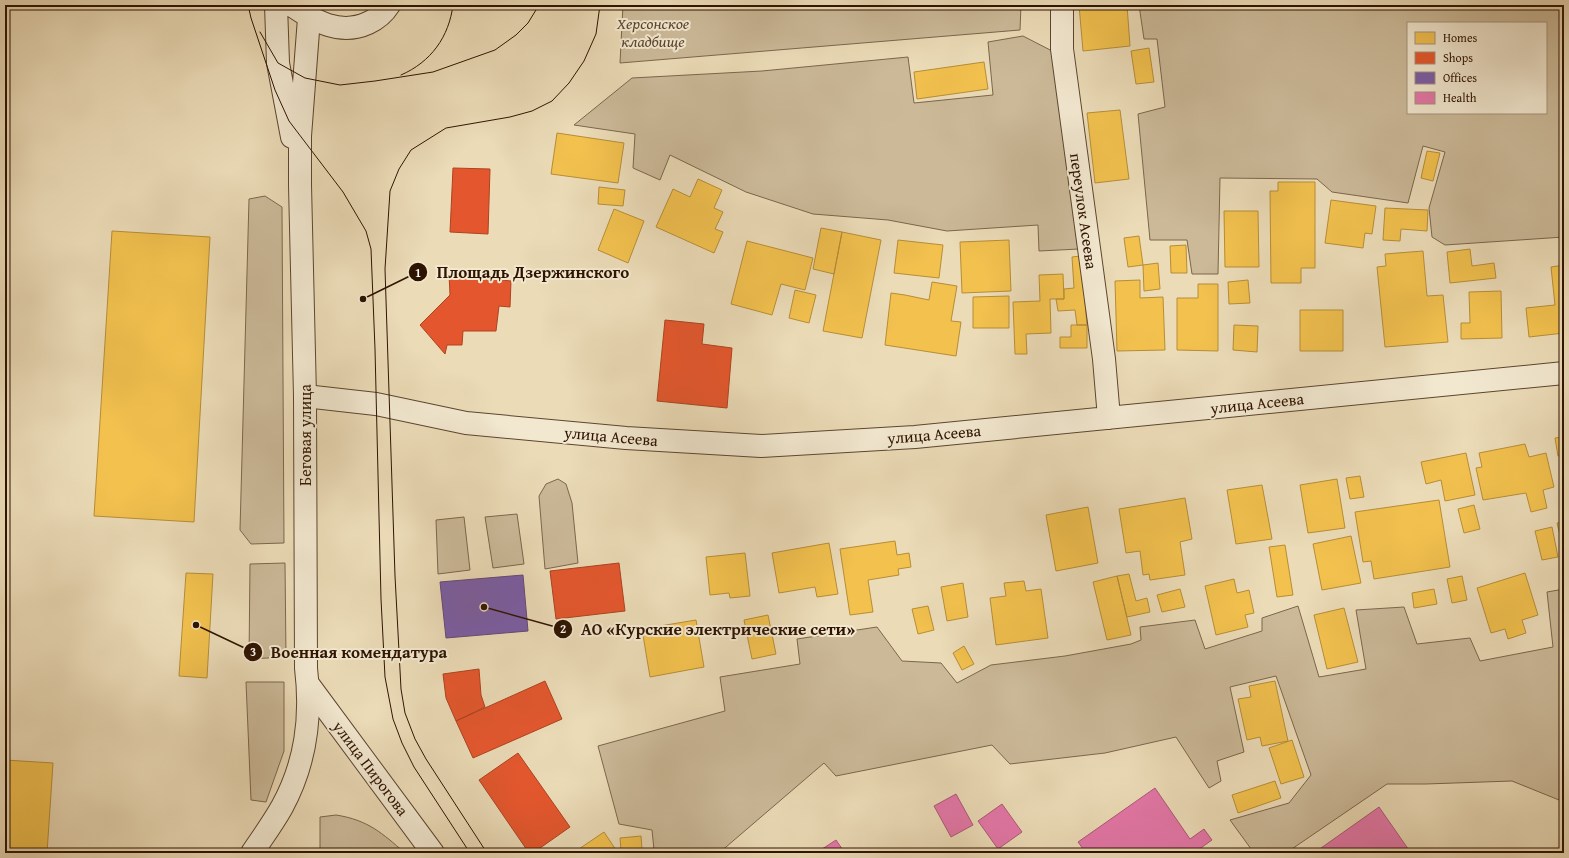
<svg xmlns="http://www.w3.org/2000/svg" width="1569" height="858" viewBox="0 0 1569 858" font-family="'Gentium Book Plus',serif">
  <style>
    .green { fill: #cbb998; stroke: #7c664c; fill-rule: evenodd }
    .homes { fill: #f2c14e; stroke: #b78d37 }
    .shops { fill: #e4572e; stroke: #ad4320 }
    .offices { fill: #7b5ea7; stroke: #644875 }
    .health { fill: #e377a8; stroke: #ad5976 }
    .lines { fill: none; stroke-linecap: round; stroke-linejoin: round }
    .minor-casing { stroke: #5d452e; stroke-width: 24 }
    .tertiary-casing { stroke: #5d452e; stroke-width: 24 }
    .minor { stroke: #f2e8d0; stroke-width: 22 }
    .tertiary { stroke: #f2e8d0; stroke-width: 22 }
    .tram { stroke: #2e1300; stroke-width: 1 }
    .labels { text-anchor: middle; dominant-baseline: central; stroke-width: 4; stroke-linejoin: round; paint-order: stroke }
    .park-label { font-size: 16px; font-style: italic; fill: #5d452e; stroke: #f2e8d0 }
    .street-label { font-size: 16px; fill: #2e1300; stroke: #f2e8d0 }
    .leader { fill: none; stroke: #2e1300; stroke-width: 1.5 }
    .callout-dot { fill: #2e1300; stroke: #f2e8d0; stroke-width: 1.5 }
    .mark-label { font-size: 12px; text-anchor: middle; font-weight: bold; fill: #fff }
    .callout-label { font-size: 17px; text-anchor: middle; font-weight: bold; fill: #2e1300; stroke: #f2e8d0; stroke-width: 4; stroke-linejoin: round; paint-order: stroke }
  </style>
  <rect width="100%" height="100%" fill="#ebdbb7"/>
  <filter id="stains"><feTurbulence type="fractalNoise" baseFrequency=".005" numOctaves="4"/><feColorMatrix values="0 0 0 0 .2 0 0 0 0 .09 0 0 0 0 .02 0 0 0 .5 -.17"/></filter>
  <radialGradient id="worn" r=".72"><stop offset=".6" stop-color="#630" stop-opacity="0"/><stop offset="1" stop-color="#630" stop-opacity=".3"/></radialGradient>
  <path class="green" d="M623,5H1021L1020,30L620,63Z
    M1139,5H1564V237L1445,245L1432,237L1429,208L1445,152L1423,146L1408,203L1332,192L1317,179L1220,178L1218,274H1192L1187,240H1150L1138,114L1165,107L1157,39H1144ZM1408,23H1546V113H1408Z
    M1023,36L1056,53L1079,249L1039,251L1038,225L947,231L888,220L813,214L746,192L670,155L660,180L633,168L635,134L574,125L632,78L762,71L908,57L914,103L993,95L988,42Z
    M265,196L282,207L284,543L251,544L240,530L249,199Z
    M558,479L566,484L572,503L578,563L545,569L539,496L546,484Z
    M517,514L524,564L493,568L485,517Z
    M464,517L470,570L438,574L436,520Z
    M285,563L286,657L249,659L250,564Z
    M1564,589V802L1512,781L1426,784H1387L1286,853H1254L1230,820L1289,803L1311,775L1276,676L1230,687L1244,752L1217,761L1221,781L1209,788L1176,737L1105,753L1010,764L992,745L836,776L824,763L719,853H650L654,850L652,830L619,824L598,746L725,711L720,677L800,664L797,639L877,627L902,661L941,663L957,683L991,665L1065,656L1131,644L1141,640L1140,627L1195,620L1205,649L1262,631V618L1298,606L1319,677L1366,669L1356,610L1404,607L1417,644L1470,638L1480,661L1553,647L1547,592Z
    M246,682H284V751L266,802L251,800Z
    M336,815C368,820 382,833 405,853H320V817Z"/>
  <path class="homes" d="M1079,5H1127L1130,46L1083,51Z
    M1149,48L1154,82L1136,84L1131,51Z
    M984,62L988,89L917,99L914,72Z
    M1120,110L1129,179L1095,183L1087,113Z
    M557,133L624,143L618,183L551,174Z
    M1427,151L1440,153L1433,181L1421,178Z
    M698,179L722,190L714,208L723,212L715,229L723,232L714,253L656,227L673,189L690,197Z
    M1278,182H1315V268H1301V283H1271L1270,191H1278Z
    M599,187L625,190L623,206L598,204Z
    M1331,200L1376,206L1372,234L1365,233L1363,248L1325,243Z
    M1385,208L1428,210L1427,231L1401,229L1400,241L1383,240Z
    M614,209L644,221L628,263L598,250Z
    M1224,211H1258L1259,267H1225Z
    M821,228L842,232L834,274L813,269Z
    M112,231L210,237L194,522L94,516Z
    M842,232L881,240L862,338L823,331Z
    M1139,236L1143,265L1128,267L1124,238Z
    M898,240L943,245L939,278L894,273Z
    M1009,240L1011,291L962,293L960,242Z
    M747,241L813,258L805,290L781,284L772,315L731,304Z
    M1186,245L1187,273H1171L1170,246Z
    M1470,249L1472,266L1494,263L1496,278L1450,283L1447,252Z
    M1423,251L1427,296L1443,295L1448,342L1385,347L1377,267L1386,266L1385,254Z
    M1081,256L1087,325H1077L1075,310L1058,311L1056,299H1064V289L1074,288L1072,257Z
    M1158,263L1160,289L1144,291L1143,265Z
    M1564,265V333L1529,337L1526,308L1555,305L1551,267Z
    M1063,274L1064,299H1050L1051,333L1026,334L1027,354H1015L1013,302L1040,301L1039,275Z
    M1140,280V298L1163,297L1165,350L1117,351L1115,281Z
    M1248,280L1250,303L1229,304L1228,282Z
    M932,282L957,286L951,321L961,322L956,356L885,345L891,293L905,295L929,300Z
    M1198,284H1218V351L1177,350V298H1198Z
    M795,290L816,295L809,323L789,318Z
    M1501,291L1502,338L1461,339V323H1470L1469,292Z
    M1009,296V328H973V297Z
    M1300,310H1343V351H1300Z
    M1071,325H1087V348H1060V337H1071Z
    M1234,325L1258,326L1257,352L1233,350Z
    M1564,437V455L1558,456L1555,438Z
    M1525,444L1529,457L1546,453L1554,487L1543,490L1547,508L1531,512L1526,493L1483,500L1476,468L1482,467L1479,453Z
    M1466,453L1475,495L1445,501L1441,480L1426,484L1421,462Z
    M1360,476L1364,497L1350,499L1346,478Z
    M1337,479L1345,528L1308,533L1300,485Z
    M1262,485L1272,539L1236,544L1227,490Z
    M1185,498L1192,539L1180,542L1185,575L1150,580L1149,574L1143,575L1140,551L1126,553L1119,509Z
    M1439,500L1450,567L1374,579L1371,561L1363,562L1355,512Z
    M1474,505L1480,529L1464,533L1458,509Z
    M1088,507L1098,563L1056,571L1046,515Z
    M1564,522V552L1557,523Z
    M1552,527L1558,557L1542,560L1535,531Z
    M1351,536L1361,583L1322,590L1313,544Z
    M895,541L897,555L909,553L911,567L898,569L899,575L868,580L873,612L850,615L840,549Z
    M829,543L838,594L817,597L815,587L779,593L772,553Z
    M1285,545L1293,595L1277,597L1269,547Z
    M745,553L750,596L730,598L729,593L710,595L706,557Z
    M186,573L213,574L207,678L179,676Z
    M1525,573L1538,615L1522,620L1526,633L1508,639L1505,629L1491,633L1477,588Z
    M1129,574L1136,601L1147,598L1150,612L1127,617L1117,576Z
    M1117,576L1131,635L1107,640L1093,582Z
    M1462,576L1467,600L1452,603L1447,579Z
    M1234,579L1237,593L1249,590L1254,613L1245,615L1248,627L1216,635L1205,586Z
    M1024,581L1026,591L1041,589L1048,638L996,645L990,598L1006,596L1004,583Z
    M963,583L968,617L947,621L941,587Z
    M1180,589L1185,607L1162,612L1157,595Z
    M1434,589L1437,604L1414,608L1412,593Z
    M928,606L934,630L918,634L912,609Z
    M1344,608L1358,662L1327,669L1314,615Z
    M768,615L776,654L752,659L744,620Z
    M696,620L704,667L650,677L642,629Z
    M964,646L974,664L962,670L953,653Z
    M1275,681L1288,741L1262,746L1260,737L1247,740L1238,699L1251,697L1249,686Z
    M1292,740L1304,777L1281,784L1269,748Z
    M5,760L53,763L47,853H5Z
    M1275,781L1281,798L1238,813L1232,795Z
    M604,832L618,853H573Z
    M641,836L642,849L621,851L620,838Z"/>
  <path class="shops" d="M453,168L490,169L488,234L450,232Z
    M449,274L511,281L510,307L499,306L496,331H463L462,345H447L445,354L420,325L450,295Z
    M665,320L704,324L702,344L732,348L727,408L657,401Z
    M619,563L625,611L556,619L550,571Z
    M479,669L481,695L485,707L456,721L446,698L443,674Z
    M545,681L562,719L473,758L456,721Z
    M518,753L570,827L533,853H529L479,780Z"/>
  <path class="offices" d="M523,575L528,631L446,638L440,582Z"/>
  <path class="health" d="M1155,788L1190,839L1204,829L1212,840L1198,850L1200,853H1086L1078,842Z
    M956,794L973,825L951,837L934,806Z
    M1002,804L1022,832L998,849L978,821Z
    M1379,807L1411,853H1314Z
    M836,840L845,853H816Z"/>
  <g class="lines">
    <defs>
      <path id="minor" d="M1062,5V49L1104,359L1109,418
        M305,396L376,404L466,423L626,438L761,446L915,437L1564,373
        M308,684L433,853"/>
      <path id="tertiary" d="M276,5L278,63L292,137
        M291,5C314,21 340,36 368,23C377,19 384,13 389,5
        M252,853C262,838 273,823 282,807C306,763 312,718 306,668L305,396L300,185V136L310,5"/>
    </defs>
    <use href="#minor" class="minor-casing"/>
    <use href="#tertiary" class="tertiary-casing"/>
    <use href="#minor" class="minor"/>
    <use href="#tertiary" class="tertiary"/>
    <path class="tram" d="M248,5L251,18L275,90L289,121L343,192L366,231L371,249L375,349L381,599L385,677L393,719L402,743L414,767L470,853
      M260,32L278,63L305,78L340,85L375,81L433,72L495,50L516,35L528,23L539,5
      M401,75C431,62 449,37 453,5
      M487,853L426,759L415,739L405,713L401,689L395,576L385,269L390,191L399,169L411,150L446,128L510,117L532,111L552,101L569,83L584,61L596,34L600,5"/>
  </g>
  <g class="labels">
    <g class="park-label">
      <text x="653" y="23">Херсонское<tspan x="653" dy="18">кладбище</tspan></text>
    </g>
    <g class="street-label">
      <text transform="translate(1084 211) rotate(82)">переулок Асеева</text>
      <text transform="translate(1257 403) rotate(-6)">улица Асеева</text>
      <text transform="translate(934 434) rotate(-5)">улица Асеева</text>
      <text transform="translate(305 435) rotate(-90)">Беговая улица</text>
      <text transform="translate(611 436) rotate(5)">улица Асеева</text>
      <text transform="translate(371 768) rotate(53)">улица Пирогова</text>
    </g>
  </g>
  <path class="leader" d="M363 299L418 272M484 607L563 629M196 625L253 652"/>
  <g class="callout-dot">
    <circle cx="363" cy="299" r="4"/>
    <circle cx="484" cy="607" r="4"/>
    <circle cx="196" cy="625" r="4"/>
    <circle cx="418" cy="272" r="10"/>
    <circle cx="563" cy="629" r="10"/>
    <circle cx="253" cy="652" r="10"/>
  </g>
  <g class="mark-label">
    <text x="418" y="277">1</text>
    <text x="563" y="633">2</text>
    <text x="253" y="656">3</text>
  </g>
  <g class="callout-label">
    <text x="533" y="278">Площадь Дзержинского</text>
    <text x="718" y="635">АО «Курские электрические сети»</text>
    <text x="359" y="658">Военная комендатура</text>
  </g>
  <rect width="1569" height="858" fill="none" stroke="#ebdbb7" stroke-width="20"/>
  <rect x="6" y="6" width="1557" height="846" fill="none" stroke="#2e1300" stroke-width="2"/>
  <rect x="10" y="10" width="1549" height="838" fill="none" stroke="#2e1300"/>
  <rect x="1407" y="22" width="140" height="92" fill="#f2e8d0" stroke="#a4937d"/>
  <rect x="1415" y="32" width="20" height="12" fill="#f2c14e" stroke="#a4937d"/>
  <text x="1443" y="42" font-size="12" fill="#2e1300">Homes</text>
  <rect x="1415" y="52" width="20" height="12" fill="#e4572e" stroke="#a4937d"/>
  <text x="1443" y="62" font-size="12" fill="#2e1300">Shops</text>
  <rect x="1415" y="72" width="20" height="12" fill="#7b5ea7" stroke="#a4937d"/>
  <text x="1443" y="82" font-size="12" fill="#2e1300">Offices</text>
  <rect x="1415" y="92" width="20" height="12" fill="#e377a8" stroke="#a4937d"/>
  <text x="1443" y="102" font-size="12" fill="#2e1300">Health</text>
  <rect width="100%" height="100%" filter="url(#stains)"/>
  <rect width="100%" height="100%" fill="url(#worn)"/>
</svg>
